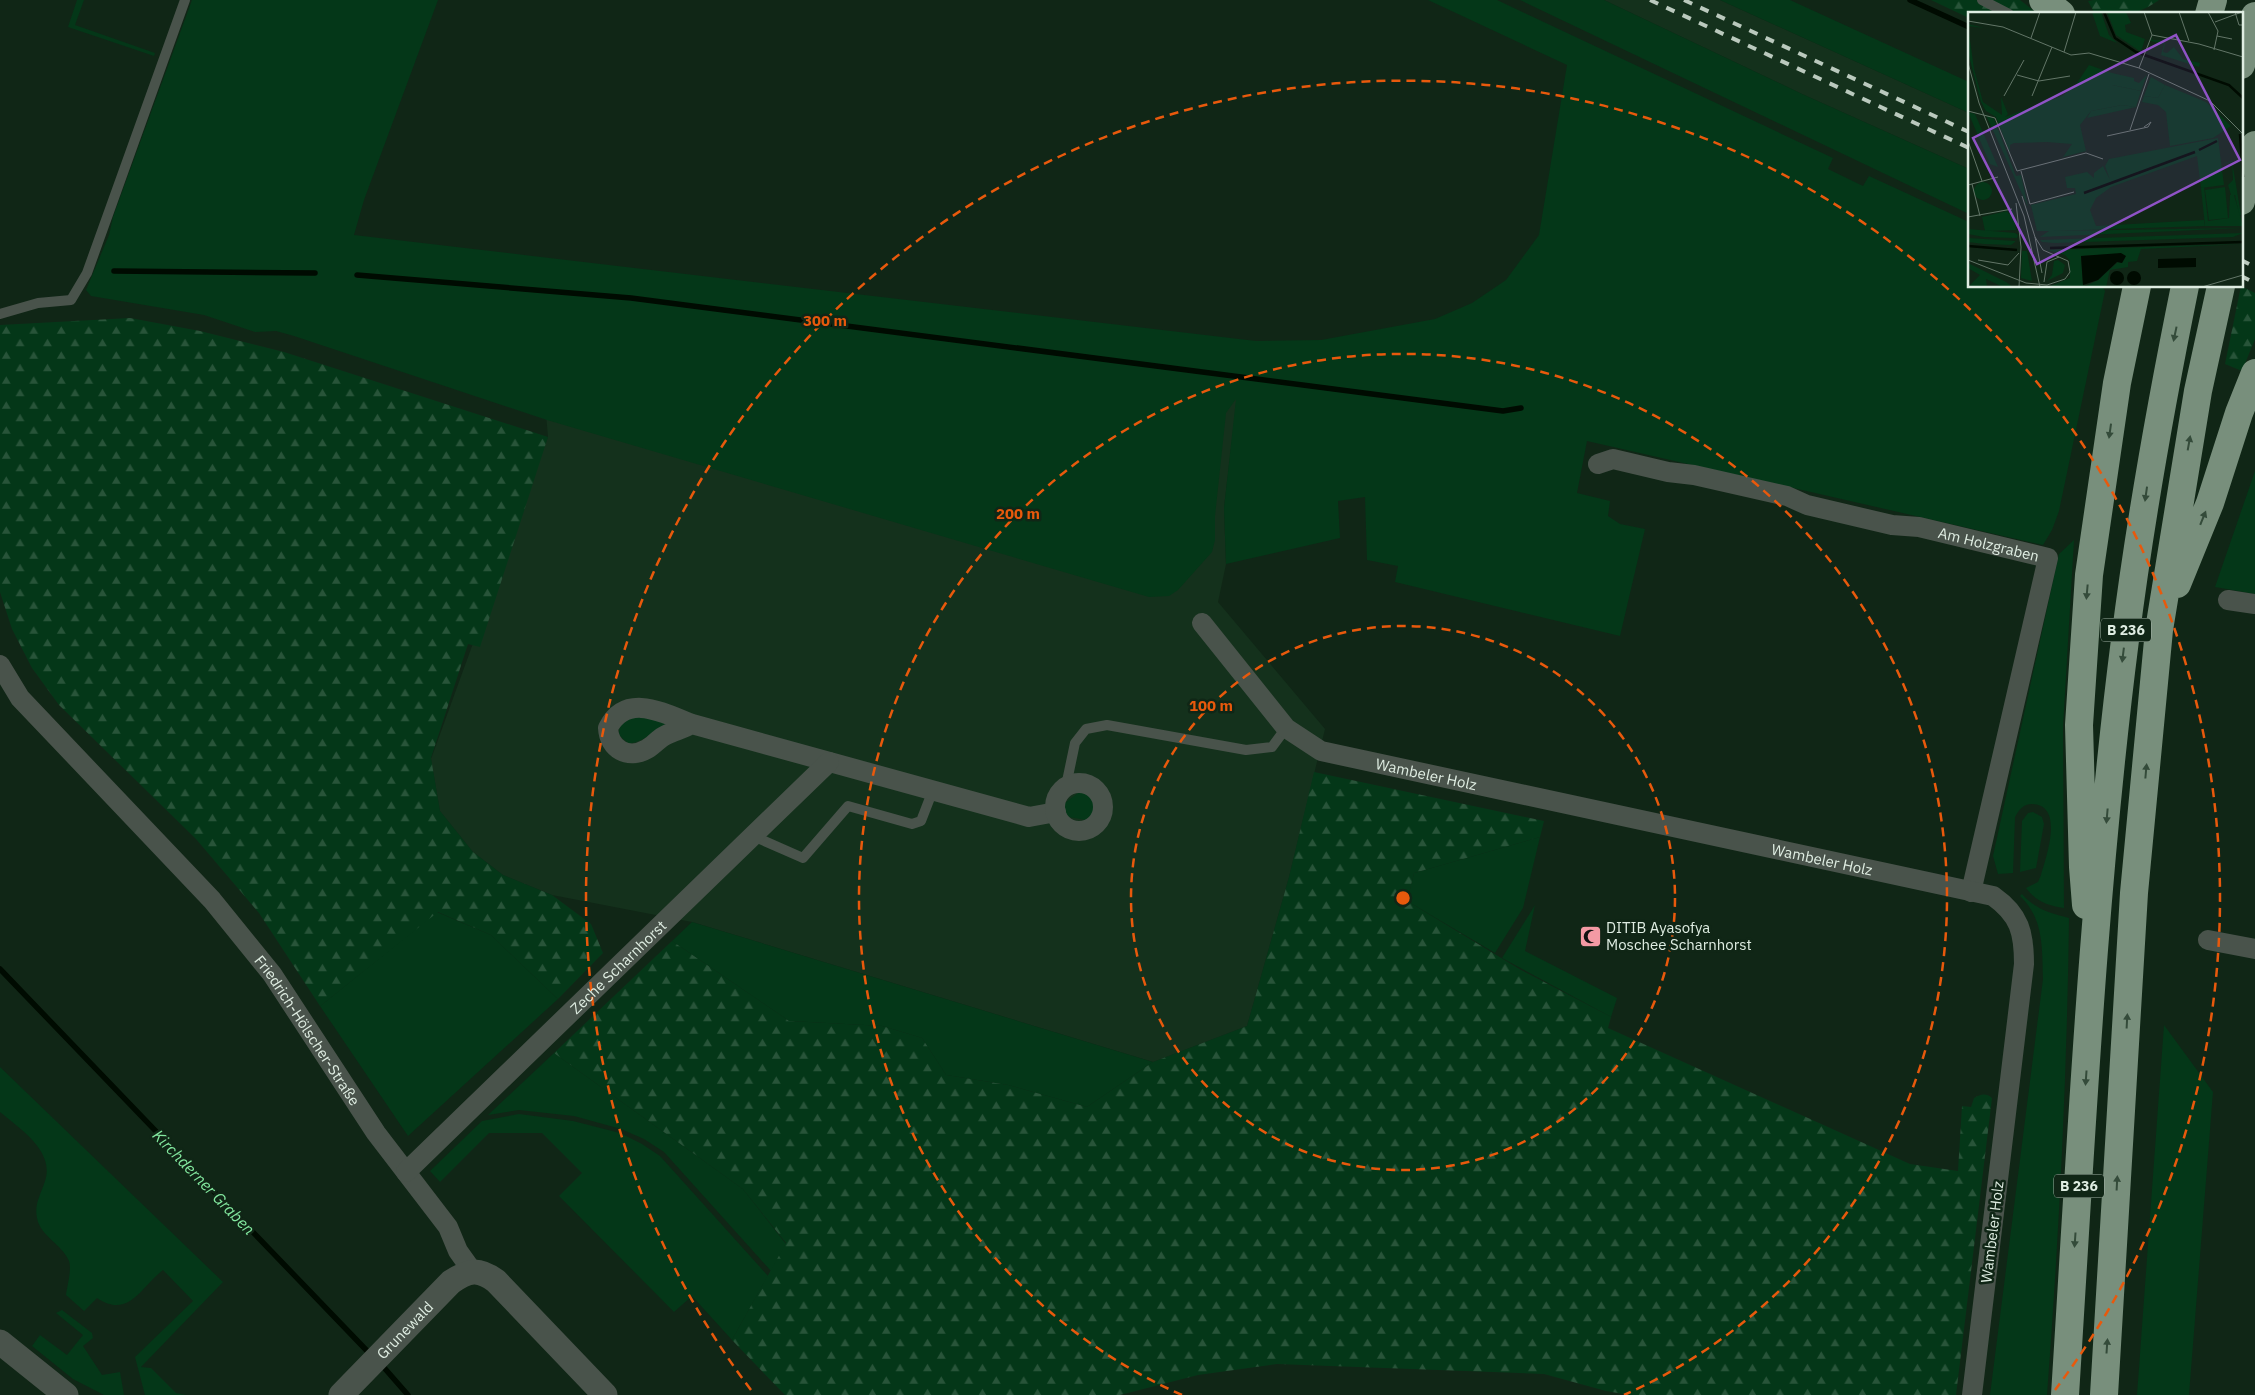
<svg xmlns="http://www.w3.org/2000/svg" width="2255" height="1395" viewBox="0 0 2255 1395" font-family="'IBM Plex Sans',sans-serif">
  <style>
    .built { fill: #14311c }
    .green { fill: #043718 }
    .forest { fill: url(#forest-firs) }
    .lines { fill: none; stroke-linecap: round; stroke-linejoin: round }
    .stream { stroke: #000b01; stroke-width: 5.5 }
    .service { stroke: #49534b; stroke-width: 10 }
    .minor { stroke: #49534b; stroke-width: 20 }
    .tertiary { stroke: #49534b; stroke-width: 25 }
    .trunk { stroke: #788f7c; stroke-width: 28 }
    .rail { stroke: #bac9bd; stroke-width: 4; stroke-dasharray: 9 9; stroke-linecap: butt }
    .oneway { fill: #344b3a }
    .ring { fill: none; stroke: #e8590c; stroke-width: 2.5; stroke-dasharray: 9 6 }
    .labels { text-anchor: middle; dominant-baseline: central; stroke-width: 5; stroke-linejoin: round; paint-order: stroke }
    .shield { fill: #102616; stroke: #a1b1a5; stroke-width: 1 }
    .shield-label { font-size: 14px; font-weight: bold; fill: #dfede2 }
    .street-label { font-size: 15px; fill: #dfede2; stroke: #102616 }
    .poi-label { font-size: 15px; fill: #dfede2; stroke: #102616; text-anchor: start }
    .water-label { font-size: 16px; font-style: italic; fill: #83e89f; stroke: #102616 }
    .inset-river { fill: none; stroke: #000b01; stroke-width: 2.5 }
    .inset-road { fill: none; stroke: #637668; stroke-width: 1 }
    .view { fill: #8f53c6; fill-opacity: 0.15; stroke: #8f53c6; stroke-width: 2.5 }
    .inset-edge { fill: none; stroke: #dfede2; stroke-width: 2.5 }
    .centre { fill: #e8590c; stroke: #102616; stroke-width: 2.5 }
    .ring-label { font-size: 15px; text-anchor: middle; font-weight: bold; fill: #e8590c; stroke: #102616; stroke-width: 5; stroke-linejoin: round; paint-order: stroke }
  </style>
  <defs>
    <pattern id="forest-firs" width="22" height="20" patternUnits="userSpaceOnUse" patternTransform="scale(1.25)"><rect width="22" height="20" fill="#043718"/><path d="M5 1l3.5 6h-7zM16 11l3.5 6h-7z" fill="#285439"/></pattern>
  </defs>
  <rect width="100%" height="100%" fill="#102616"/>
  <path class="built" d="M1604,0H1720L1969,113V169L1802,94Z
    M537,310L1237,398L1224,508L1226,564L1218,602L1325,729L1289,877L1247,1026L1153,1062L692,922L552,895L503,875L473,852L440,811L431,759L548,437Z"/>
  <path class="green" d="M77,0H84L75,25L155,53L154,56L68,27Z
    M192,0H438L364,200L354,235L1256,341L1321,340L1435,319L1472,303L1506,280L1539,235L1567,65L1428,0H1497L1833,158L1828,169L1863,186L1869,176L1969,222V286H2102L2105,291L2059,511L2052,530L2043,545L1587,441L1577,493L1610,501L1608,516L1620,524L1645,529L1620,636L1395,582L1398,566L1367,560L1365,497L1338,501L1340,538L1226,564L1224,508L1236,399L1226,413L1215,516V540L1212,552L1178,590L1169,596L1149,597L547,420L294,336L276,331L255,332L204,315L91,296L86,290L109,235L113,217Z
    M1520,0H1604L1802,94L1969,169V214Z
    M1720,0H1790L1969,82V113Z
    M2255,471V594L2215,587Z
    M2074,540L2063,726L2064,908C2047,905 2037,902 2026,888L2038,882L2041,875C2046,857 2065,805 2032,804C2023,804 2019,810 2015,817L2013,873L1998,874L1993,856L2059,554Z
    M632,717L665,719L667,723C656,730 641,744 628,743L619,735C619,724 624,722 632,717Z
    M1078,793H1086L1096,803L1094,813L1086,820L1063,816L1065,803Z
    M2033,812L2042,817L2044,824L2036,868L2020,872L2022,821L2028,813Z
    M1540,837L1523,908L1495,953L1407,901L1414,873Z
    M2022,894C2036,910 2050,913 2069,918C2067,1077 2059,1236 2047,1395H1990L2043,979C2042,948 2044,919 2020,896Z
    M1535,905L1525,951L1617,998L1611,1017L1502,958Z
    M437,912L491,935L558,999L408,1136L320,1006Z
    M692,922L1153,1062L1087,1107L1008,1085L946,1075L922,1038L882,1026L789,1021L672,941Z
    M2164,1025L2213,1092L2189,1395H2137Z
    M554,1053L743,1189L786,1244L771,1271L664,1152L644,1139L621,1129L574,1116L519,1110L488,1115Z
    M0,1067L223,1282L141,1367L151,1368L176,1393L186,1395H145L135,1357L193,1301L163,1270C140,1288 129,1319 97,1298L84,1311L66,1295C67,1286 72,1270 69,1261C62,1244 40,1236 37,1218C34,1204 41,1194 45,1181C55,1151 20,1129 0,1112Z
    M519,1114L573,1121L620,1133L642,1144L660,1156L768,1276L732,1340L692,1296L674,1312L559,1196L582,1173L542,1133H489L440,1182L430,1171L482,1121Z
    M62,1310L92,1333L93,1338L83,1346L102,1375L120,1372L124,1395H104L73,1379L32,1346L40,1335L67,1355L83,1335L56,1313Z"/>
  <path class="forest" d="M1931,0H2020L2038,14H1969V18Z
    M2094,0H2159C2135,17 2124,14 2095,14L2088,1Z
    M2241,286L2255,293V339L2242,371L2225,364Z
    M130,318L200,331L284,352L548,437L480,647L468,644L431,758L440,811L473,852L503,875L552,895L591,924L603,953L558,999L491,935L438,912L320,1006L259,913L196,839L59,705L32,668L12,629L0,592V325Z
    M1314,772L1544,821L1540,837L1414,873L1407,901L1521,970L1611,1017L1608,1028L1910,1164L1958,1171L1962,1106L1971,1107L1974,1098C1981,1094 1986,1093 1992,1098L1956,1395H1629L1606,1391L1544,1374L1277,1364L1198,1375L1120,1395H785L732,1340L786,1243L743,1189L554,1053L672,941L789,1021L882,1026L922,1038L946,1075L1008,1085L1087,1107L1153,1062L1247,1026L1289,877Z"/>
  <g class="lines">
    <path class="stream" d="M1910,0L1969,27
      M114,271L315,273
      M357,275L631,298L1503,411L1521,408
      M0,969L371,1355
      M380,1363L408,1395"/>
    <path class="service" d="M1982,0L2009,14
      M0,314L38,303L71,300L87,273L185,0
      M1066,786L1075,743L1086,729L1107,725L1246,750L1272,747L1286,728
      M753,836L803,858L848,806L912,824L921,821L933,790"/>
    <g class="minor">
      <path id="s1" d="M1598,464L1613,459L1668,472L1694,475L1787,496L1807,505L1892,525L1919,527L2048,558L1971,892"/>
      <path d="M2228,600L2255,604"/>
      <path id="s2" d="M1202,623L1286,728L1321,751L1993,896C2020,915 2024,933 2024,964L1972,1395"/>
      <path id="s3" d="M0,665L20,698L212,900L272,974L376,1133L448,1227L458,1251L473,1272"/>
      <path d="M692,724C684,728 675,731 666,735C659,738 654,745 647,749C628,760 609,749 608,728C626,692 664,713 692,724L1029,817L1056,812"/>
      <circle cx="1079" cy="807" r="24"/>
      <path d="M2208,940L2255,949"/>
      <path id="s4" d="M406,1172L829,762"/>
    </g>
    <g class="tertiary">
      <path d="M0,1342L66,1395"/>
      <path id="s5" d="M341,1395L451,1282C469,1270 478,1268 496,1281L605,1395"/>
    </g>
    <path class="trunk" d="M2043,0L2061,14
      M2209,14L2213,0
      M2241,65L2255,16
      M2241,201L2255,145
      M2177,584L2210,503L2239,413L2255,373
      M2086,905L2083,867L2079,725L2089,575L2117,383L2137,286
      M2065,1395C2081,1143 2093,890 2125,640C2140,521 2161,404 2185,286
      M2104,1395L2134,893L2159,630L2198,391L2221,286"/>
    <path class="rail" d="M1650,0L1969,148
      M1684,0L1969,132
      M2241,260L2255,267
      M2241,276L2255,283"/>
  </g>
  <defs><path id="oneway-solid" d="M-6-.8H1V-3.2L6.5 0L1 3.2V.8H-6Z" transform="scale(1.25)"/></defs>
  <g class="oneway">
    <use href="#oneway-solid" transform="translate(2175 334) rotate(102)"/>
    <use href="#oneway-solid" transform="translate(2110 431) rotate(98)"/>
    <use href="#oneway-solid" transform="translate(2189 443) rotate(-80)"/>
    <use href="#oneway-solid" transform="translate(2146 494) rotate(98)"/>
    <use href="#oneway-solid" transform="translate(2203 518) rotate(-68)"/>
    <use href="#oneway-solid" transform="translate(2087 592) rotate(95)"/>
    <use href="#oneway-solid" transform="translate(2123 655) rotate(97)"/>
    <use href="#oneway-solid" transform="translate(2146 771) rotate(-85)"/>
    <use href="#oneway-solid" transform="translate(2107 816) rotate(95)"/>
    <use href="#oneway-solid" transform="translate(2127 1021) rotate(-87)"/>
    <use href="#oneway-solid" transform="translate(2086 1078) rotate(94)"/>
    <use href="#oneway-solid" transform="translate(2117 1183) rotate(-87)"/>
    <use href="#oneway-solid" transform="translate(2075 1240) rotate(94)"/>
    <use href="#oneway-solid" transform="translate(2107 1346) rotate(-86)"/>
  </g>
  <g class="ring">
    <circle cx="1403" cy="898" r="272"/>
    <path d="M1182 1395A544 544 0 1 1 1624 1395"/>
    <path d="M751 1390A817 817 0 1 1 2055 1390"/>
  </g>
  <defs>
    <symbol id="mosque-square" viewBox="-11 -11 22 22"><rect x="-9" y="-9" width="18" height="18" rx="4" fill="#f49aa4" stroke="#102616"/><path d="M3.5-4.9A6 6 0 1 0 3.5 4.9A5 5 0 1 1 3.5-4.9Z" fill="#111"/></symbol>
  </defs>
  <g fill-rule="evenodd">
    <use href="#mosque-square" x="1578" y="924" width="25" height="25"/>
  </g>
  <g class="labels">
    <g class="shield">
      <rect x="2101" y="618.5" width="50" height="23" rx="4"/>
      <rect x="2054" y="1174.5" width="50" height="23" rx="4"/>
    </g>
    <g class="shield-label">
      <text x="2126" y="630">B 236</text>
      <text x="2079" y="1186">B 236</text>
    </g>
    <g class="street-label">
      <text stroke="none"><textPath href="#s1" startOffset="402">Am Holzgraben</textPath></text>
      <text stroke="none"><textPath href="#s2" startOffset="284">Wambeler Holz</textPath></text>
      <text stroke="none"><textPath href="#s2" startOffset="689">Wambeler Holz</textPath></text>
      <text stroke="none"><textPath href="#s4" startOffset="295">Zeche Scharnhorst</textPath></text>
      <text stroke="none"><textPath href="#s3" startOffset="479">Friedrich-Hölscher-Straße</textPath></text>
      <text transform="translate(1992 1232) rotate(-83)">Wambeler Holz</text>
      <text stroke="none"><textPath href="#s5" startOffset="91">Grunewald</textPath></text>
    </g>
    <g class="poi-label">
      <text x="1606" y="927">DITIB Ayasofya<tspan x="1606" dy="17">Moschee Scharnhorst</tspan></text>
    </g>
    <g class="water-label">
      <text transform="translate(204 1182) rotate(46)">Kirchderner Graben</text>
    </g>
  </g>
  <g transform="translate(1968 12)">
    <rect width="275" height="275" fill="#102616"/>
    <path d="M124,0H133L141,23L149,31L132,24ZM139,0H158L163,11L157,13L158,20L177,27L173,40L148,23ZM185,25L184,28H193L197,32L195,40L199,41L206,35L215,47L232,51L231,55L193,43L196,32L182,29L185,25L190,26ZM144,61L166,66V69L171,71L179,63L173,79L144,73ZM183,65L197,73L190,86L176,84ZM154,93L168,95L119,106L123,99ZM0,100L7,102L30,155L22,152ZM18,103L26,107L48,164L53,163L60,195ZM250,126L256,173L233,176L229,144L143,175L128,186L122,198L128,214L236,208L237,214L84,219L275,216L72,225L81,219H69L63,193L108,182L107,176H99L97,165L119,160L126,166V161L135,154L142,168L137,154L141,147ZM264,149L273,203H271L267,183H263L260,173L265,168L264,150L255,151ZM257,175L260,206L241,208L237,178ZM45,197L48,218L17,219L14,205L39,199L41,202ZM275,221L265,225L87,231L74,230L72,228Z" fill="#043718"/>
    <path d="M0,12L16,16L0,14L6,57L15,90L34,103L33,85L40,102L37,105L94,84L107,74L121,53L144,61V73L173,79L168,95L154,93L123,99L112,113L118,139L95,145L104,132L79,130L46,131L42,133V141L28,105L18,99L13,90L1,44ZM197,73L238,90L263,114L245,126L202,134L198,100L190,93L174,90L176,84L190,86ZM236,175L240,209L261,206L262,183H266L275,214H237L233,176ZM0,217L47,221L50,223L49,226L16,225L0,222ZM0,226L47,229V230L43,233L16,232L0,230ZM275,232L173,237L169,249L160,250V255L142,258L138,275H80L102,266V249L97,243L79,238ZM148,242L157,246L154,251L150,250L130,268L118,274L115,273L113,244ZM54,239H59L64,269L53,266ZM90,248L97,253L95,261L79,269L84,263L86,249ZM0,251L38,270L45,275H35L18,267L19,275H0L12,263L0,256Z" fill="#043718" fill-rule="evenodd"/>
    <path d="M6 179a9 9 0 1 1 18 0a9 9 0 1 1-18 0Z" fill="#043718"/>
    <path d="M153,241L158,244L154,251L149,250L130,268L115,273L113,244ZM228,246V255L190,256V247ZM159 266a7 7 0 1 1 14 0a7 7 0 1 1-14 0ZM142 266a7 7 0 1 1 14 0a7 7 0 1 1-14 0Z" fill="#000b01"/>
    <path class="inset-river" d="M136,0L147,26L168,40L261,73L275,86M272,122L275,165M231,138L249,129M116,181L227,140M0,234L49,238M82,236L275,230"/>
    <path class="inset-road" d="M211,0L221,29M240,0L250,19L246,38M267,0L271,13H275M0,9L35,15L103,43L121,41L171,56L242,89L275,122M247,10L274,0M184,23L231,32L275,45M249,24L264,27M63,26L72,0M96,40L108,0M0,51L11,91L56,204L72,275M171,56L184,23L176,0M49,63L71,69L102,64M36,84L56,48M64,84L84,35M0,99L27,106L49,159L118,141L135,147M162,118L181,62M139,124L180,115L183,110L176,115M0,129L14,169M53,159L62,192L106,180M4,172L12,204M0,173L30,165M54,184L67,225L74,261M48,191L53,235L51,275M0,205L44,197M0,248L58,271L79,273L97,267L102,260L100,249L75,238L67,225M10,248L40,253L51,241M76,270L79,250L91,245M234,275L275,263"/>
    <path class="view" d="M208,23L272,148L69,252L5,126Z"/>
    <rect width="275" height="275" class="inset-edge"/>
  </g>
  <circle cx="1403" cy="898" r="8" class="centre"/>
  <g class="ring-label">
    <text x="825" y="326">300 m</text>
    <text x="1018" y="519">200 m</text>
    <text x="1211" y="711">100 m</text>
  </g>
</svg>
